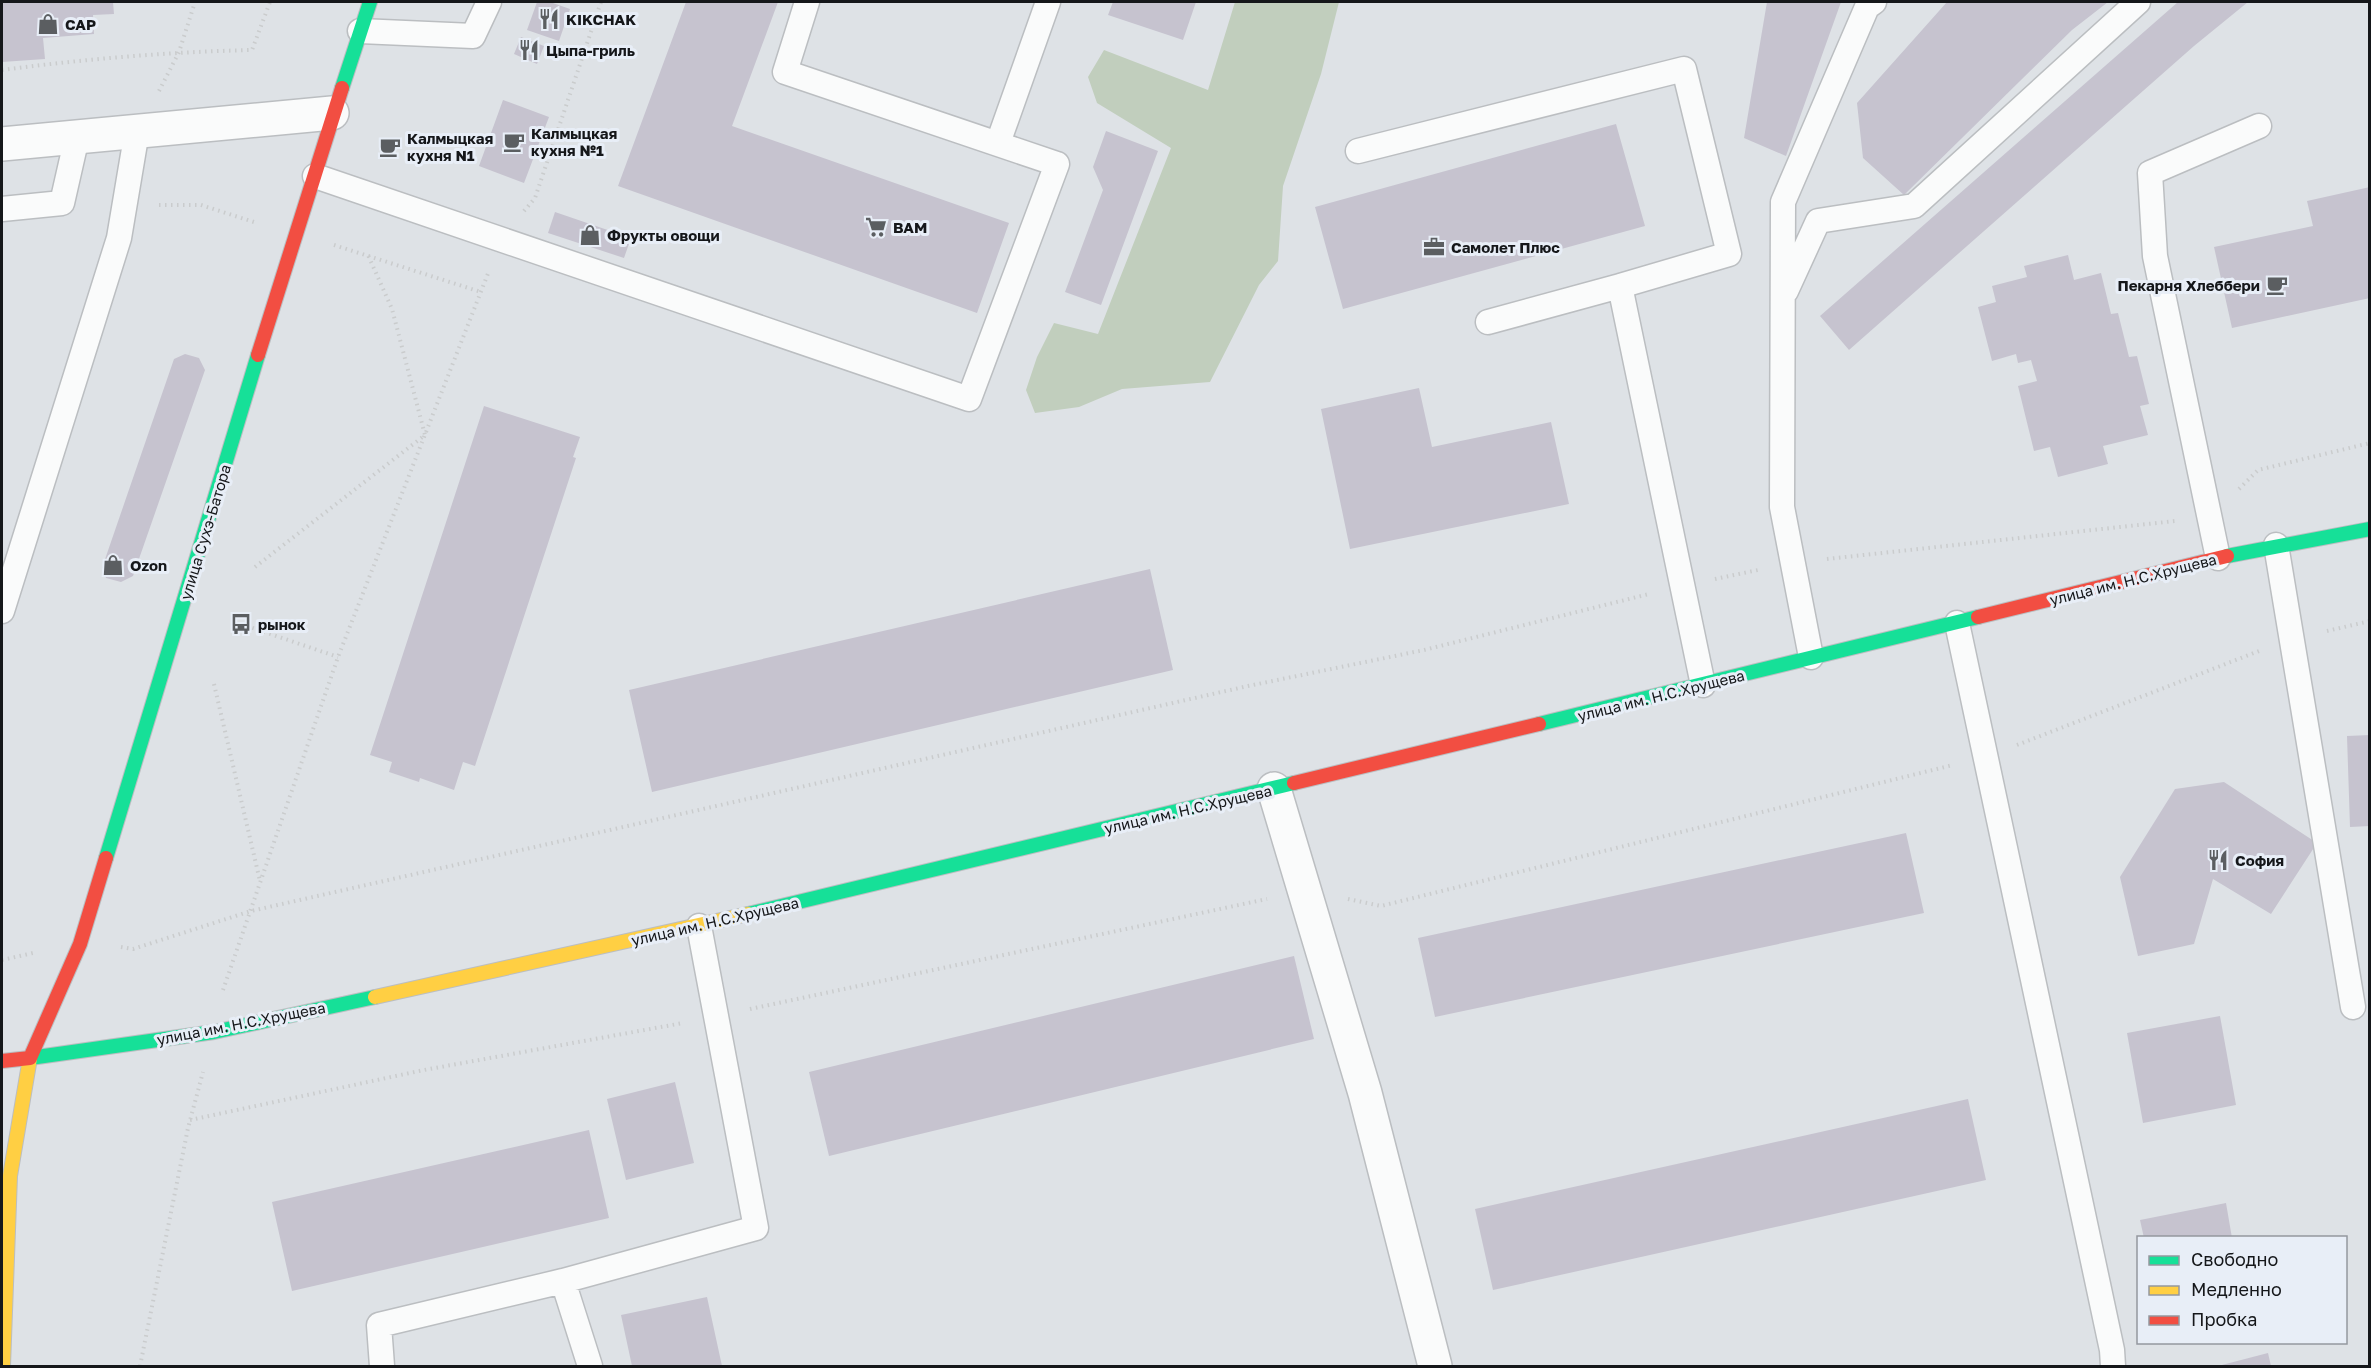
<svg xmlns="http://www.w3.org/2000/svg" width="2371" height="1368" viewBox="0 0 2371 1368" font-family="'Golos Text',sans-serif">
  <style>
    .green { fill: #c1cebd }
    .building { fill: #c6c3cf }
    .lines { fill: none; stroke-linecap: round; stroke-linejoin: round }
    .lane-casing { stroke: #bbbec1; stroke-width: 27 }
    .street-casing { stroke: #bbbec1; stroke-width: 36 }
    .fast-casing { stroke: #bbbec1; stroke-width: 16 }
    .slow-casing { stroke: #bbbec1; stroke-width: 16 }
    .jam-casing { stroke: #bbbec1; stroke-width: 16 }
    .path { stroke: #cacccd; stroke-width: 4; stroke-dasharray: 1.5 4.5; stroke-linecap: butt }
    .lane { stroke: #fafbfb; stroke-width: 24 }
    .street { stroke: #fafbfb; stroke-width: 33 }
    .fast { stroke: #16e098; stroke-width: 14 }
    .slow { stroke: #ffcf43; stroke-width: 14 }
    .jam { stroke: #f24e42; stroke-width: 14 }
    .labels { text-anchor: middle; dominant-baseline: central; stroke-width: 6; stroke-linejoin: round; paint-order: stroke }
    .poi-label { font-size: 15px; font-weight: bold; fill: #15171a; stroke: #e8eef7; text-anchor: start }
    .street-label { font-size: 15px; fill: #15171a; stroke: #e8eef7 }
  </style>
  <rect width="100%" height="100%" fill="#dee2e6"/>
  <path class="green" d="M1235,2H1339L1321,74L1283,186L1278,261L1259,285L1210,382L1122,389L1079,407L1035,413L1026,390L1037,357L1054,323L1098,334L1171,148L1097,103L1088,77L1104,50L1208,90Z"/>
  <path class="building" d="M2,2H113L114,14L93,15L94,34L43,38L45,59L2,62Z
    M537,2H550L570,9L559,41L527,30Z
    M686,2H778L732,126L1009,223L977,313L618,186Z
    M1113,2H1196L1183,40L1108,15Z
    M1767,2H1841L1786,156L1744,138Z
    M1947,2H2108L2072,30L1904,195L1863,158L1857,103Z
    M2178,2H2248L2194,46L1849,350L1820,316Z
    M521,37L544,46L537,64L514,54Z
    M503,100L549,117L524,183L479,166Z
    M1616,124L1645,226L1343,309L1315,207Z
    M1106,131L1158,151L1101,305L1065,292L1103,190L1093,167Z
    M2370,187V298L2232,328L2214,247L2313,226L2307,201Z
    M555,212L631,238L624,258L548,233Z
    M2068,255L2074,280L2101,273L2111,314L2118,313L2129,357L2137,356L2149,404L2140,406L2148,435L2103,446L2108,464L2058,477L2050,447L2034,451L2018,386L2037,381L2031,360L2018,363L2016,354L1992,361L1978,307L1996,302L1992,286L2027,277L2024,266Z
    M185,354L199,358L205,370L133,576L121,582L106,578L102,568L174,359Z
    M1419,388L1432,447L1551,422L1569,504L1350,549L1321,409Z
    M484,406L580,437L573,457L576,458L475,766L463,762L454,790L420,778L419,782L389,772L392,762L370,755Z
    M1150,569L1173,670L652,792L629,690Z
    M2370,735V826L2350,827L2347,736Z
    M2224,782L2317,843L2271,914L2213,879L2194,944L2138,956L2120,877L2175,789Z
    M1906,833L1924,913L1435,1017L1418,938Z
    M1294,956L1314,1039L829,1156L809,1072Z
    M2220,1016L2236,1105L2143,1123L2127,1033Z
    M675,1082L694,1163L626,1180L607,1099Z
    M1968,1099L1986,1180L1493,1290L1475,1209Z
    M589,1130L609,1218L292,1291L272,1202Z
    M2226,1203L2232,1238H2144L2140,1220Z
    M707,1297L722,1366H632L621,1315Z
    M2268,1353L2271,1366H2218Z"/>
  <g class="lines">
    <defs>
      <path id="lane" d="M360,31L473,36L489,2
        M998,143L1048,2
        M1358,151L1684,69L1729,254L1620,286
        M315,176L969,399L1057,164L785,72L807,2
        M2,209L62,203L77,137
        M1786,291L1818,221L1914,206L2138,2
        M1488,322L1620,286L1703,685
        M2276,545L2353,1007
        M2218,558L2155,256L2150,173L2259,126
        M2,611L119,238L137,131
        M1957,623L2112,1350L2113,1366
        M1811,657L1782,507L1783,202L1867,7L1874,2
        M563,1281L590,1366
        M382,1366L379,1325L563,1281L756,1228L699,926"/>
      <path id="street" d="M2,144L332,113
        M1274,789L1365,1093L1435,1366"/>
      <path id="fast" d="M342,88L370,2
        M2227,556L2370,529
        M1539,724L1978,617
        M106,858L258,355
        M748,914L1294,783
        M30,1058L214,1032L375,997"/>
      <path id="slow" d="M375,997L748,914
        M3,1366L10,1176L30,1058"/>
      <path id="jam" d="M258,355L342,88
        M1978,617L2227,556
        M1294,783L1539,724
        M2,1061L30,1058L80,944L106,858"/>
    </defs>
    <use href="#lane" class="lane-casing"/>
    <use href="#street" class="street-casing"/>
    <use href="#fast" class="fast-casing"/>
    <use href="#slow" class="slow-casing"/>
    <use href="#jam" class="jam-casing"/>
    <path class="path" d="M2,70C85,59 167,52 252,50L270,2
      M159,91L179,52L195,2
      M159,205H201L257,223
      M524,211L535,198L601,2
      M334,245L481,292
      M2239,489L2258,470L2370,443
      M1827,559L2175,521
      M255,567L425,435L392,309L368,255
      M1715,579L1758,570
      M241,624L338,657
      M2327,631L2370,621
      M214,684L260,881
      M2017,745L2259,651
      M1348,899L1381,906L1953,765
      M121,947L133,949L251,911L1248,686L1424,650L1649,594
      M2,960L33,953
      M223,990L338,657L489,271
      M750,1009L1267,899
      M190,1120L424,1070L683,1023
      M140,1366L188,1128L203,1072"/>
    <use href="#lane" class="lane"/>
    <use href="#street" class="street"/>
    <use href="#fast" class="fast"/>
    <use href="#slow" class="slow"/>
    <use href="#jam" class="jam"/>
  </g>
  <defs>
    <symbol id="restaurant-bare" viewBox="-9 -9 18 18"><path d="M-5-6h1v4h1v-4h1v4h1v-4h1v5L-1.5 .5V6h-2V.5L-5-1ZM5-6V6H3V1.5H1.5Q1.5-4 5-6Z" fill="#5b5e61" stroke="#e8eef7" stroke-width="2.5" paint-order="stroke"/></symbol>
    <symbol id="shop-bare" viewBox="-9 -9 18 18"><path d="M-5-2.5h2.3a2.7 3.5 0 0 1 5.4 0H5L5.5 6h-11ZM-1.5-2.5h3a1.5 2.3 0 0 0-3 0Z" fill="#5b5e61" stroke="#e8eef7" stroke-width="2.5" paint-order="stroke"/></symbol>
    <symbol id="cafe-bare" viewBox="-9 -9 18 18"><path d="M-5.5-4.5H6V0H3Q3 3.5 0 3.5H-2.5Q-5.5 3.5-5.5 0ZM3-3.2v2h1.7v-2ZM-6 4.5H4V6H-6Z" fill="#5b5e61" stroke="#e8eef7" stroke-width="2.5" paint-order="stroke"/></symbol>
    <symbol id="supermarket-bare" viewBox="-9 -9 18 18"><path d="M-6-5.5h2.5l.6 2H6L4.5 2H-2.5L-4.4-4H-6ZM-1.5 3.2a1.3 1.3 0 1 0 .1 0ZM3 3.2a1.3 1.3 0 1 0 .1 0Z" fill="#5b5e61" stroke="#e8eef7" stroke-width="2.5" paint-order="stroke"/></symbol>
    <symbol id="office-bare" viewBox="-9 -9 18 18"><path d="M-6-3h4V-5.5h4V-3h4V5H-6ZM-1-4.5V-3h2v-1.5ZM-6 0V1H6V0Z" fill="#5b5e61" stroke="#e8eef7" stroke-width="2.5" paint-order="stroke"/></symbol>
    <symbol id="bus-bare" viewBox="-9 -9 18 18"><path d="M-5-6H5V4H4V6H2V4H-2V6H-4V4H-5ZM-3.5-4V0h7V-4ZM-3.5 1.2v1.5H-2V1.2ZM2 1.2v1.5H3.5V1.2Z" fill="#5b5e61" stroke="#e8eef7" stroke-width="2.5" paint-order="stroke"/></symbol>
  </defs>
  <g fill-rule="evenodd">
    <use href="#restaurant-bare" x="534" y="4" width="30" height="30"/>
    <use href="#shop-bare" x="33" y="9" width="30" height="30"/>
    <use href="#restaurant-bare" x="514" y="35" width="30" height="30"/>
    <use href="#cafe-bare" x="499" y="127" width="30" height="30"/>
    <use href="#cafe-bare" x="375" y="132" width="30" height="30"/>
    <use href="#supermarket-bare" x="861" y="212" width="30" height="30"/>
    <use href="#shop-bare" x="575" y="220" width="30" height="30"/>
    <use href="#office-bare" x="1419" y="232" width="30" height="30"/>
    <use href="#cafe-bare" x="2262" y="270" width="30" height="30"/>
    <use href="#shop-bare" x="98" y="550" width="30" height="30"/>
    <use href="#bus-bare" x="226" y="609" width="30" height="30"/>
    <use href="#restaurant-bare" x="2203" y="845" width="30" height="30"/>
  </g>
  <g class="labels">
    <g class="poi-label">
      <text x="566" y="19">KIKCHAK</text>
      <text x="65" y="24">САР</text>
      <text x="546" y="50">Цыпа-гриль</text>
      <text x="531" y="133">Калмыцкая<tspan x="531" dy="17">кухня №1</tspan></text>
      <text x="407" y="138">Калмыцкая<tspan x="407" dy="17">кухня N1</tspan></text>
      <text x="893" y="227">ВАМ</text>
      <text x="607" y="235">Фрукты овощи</text>
      <text x="1451" y="247">Самолет Плюс</text>
      <text x="2260" y="285" text-anchor="end">Пекарня Хлеббери</text>
      <text x="130" y="565">Ozon</text>
      <text x="258" y="624">рынок</text>
      <text x="2235" y="860">София</text>
    </g>
    <g class="street-label">
      <text transform="translate(205 532) rotate(-73)">улица Сухэ-Батора</text>
      <text transform="translate(2133 579) rotate(-14)">улица им. Н.С.Хрущева</text>
      <text transform="translate(1661 695) rotate(-14)">улица им. Н.С.Хрущева</text>
      <text transform="translate(1188 809) rotate(-13)">улица им. Н.С.Хрущева</text>
      <text transform="translate(715 921) rotate(-13)">улица им. Н.С.Хрущева</text>
      <text transform="translate(241 1023) rotate(-11)">улица им. Н.С.Хрущева</text>
    </g>
  </g>
  <rect width="2371" height="1368" fill="none" stroke="#15171a" stroke-width="6"/>
  <rect x="2137" y="1236" width="210" height="108" fill="#e8eef7" stroke="#94989f" stroke-width="1.5"/>
  <rect x="2149" y="1256" width="30" height="9" fill="#16e098" stroke="#94989f" stroke-width="1.5"/>
  <text x="2191" y="1266" font-size="18" fill="#15171a">Свободно</text>
  <rect x="2149" y="1286" width="30" height="9" fill="#ffcf43" stroke="#94989f" stroke-width="1.5"/>
  <text x="2191" y="1296" font-size="18" fill="#15171a">Медленно</text>
  <rect x="2149" y="1316" width="30" height="9" fill="#f24e42" stroke="#94989f" stroke-width="1.5"/>
  <text x="2191" y="1326" font-size="18" fill="#15171a">Пробка</text>
</svg>
